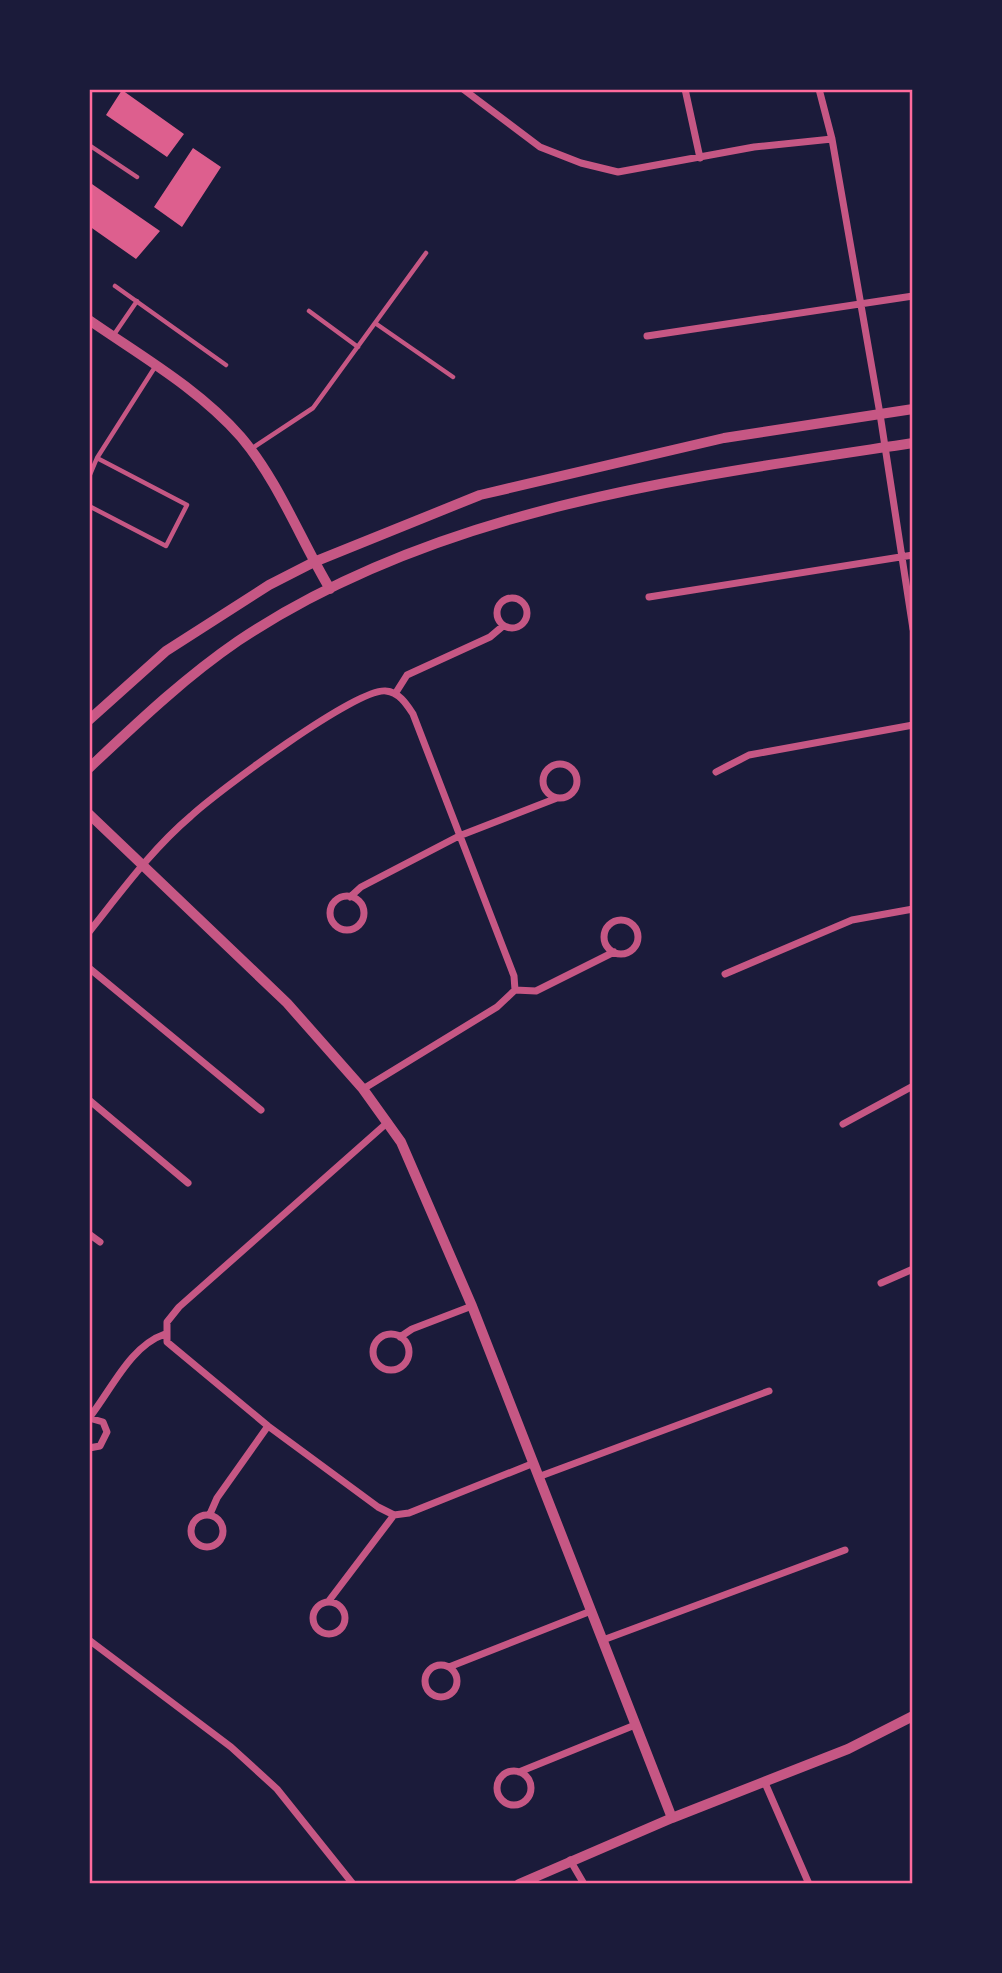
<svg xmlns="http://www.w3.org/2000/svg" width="1002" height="1973" viewBox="0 0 1002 1973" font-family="'Roboto Condensed',sans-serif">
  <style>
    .building { fill: #dd5f8e }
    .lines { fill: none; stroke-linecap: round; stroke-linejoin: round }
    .service { stroke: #c65784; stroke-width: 4.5 }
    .minor { stroke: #c65784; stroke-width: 7 }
    .tertiary { stroke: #c65784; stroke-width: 10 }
    .neatline { fill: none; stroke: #ff6b9d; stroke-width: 2.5 }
  </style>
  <rect width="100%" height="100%" fill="#1b1b3a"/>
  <path class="building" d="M122,90L184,134L167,157L106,115Z
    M193,148L221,167L182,227L154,207Z
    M89,182L160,231L136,259L89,226Z"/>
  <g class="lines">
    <path class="service" d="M89,91L90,89
      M89,145L137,177
      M115,286L226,365
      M309,311L358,347
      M375,323L453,377
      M113,336L137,301
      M251,449L313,408L426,253
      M89,477L97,458L155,367
      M89,506L166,546L187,505L97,458"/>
    <path class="minor" d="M463,89L540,147L581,163L618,172L754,147L832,139
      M685,89L700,158
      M819,89L832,139L880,414L913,629
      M647,336L913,296
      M649,597L913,555
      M497 613a15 15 0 1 1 30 0a15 15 0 1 1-30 0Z
      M395,694L407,675L490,637L503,626
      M543 781a17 17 0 1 1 34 0a17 17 0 1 1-34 0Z
      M716,772L749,755L913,725
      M330 913a17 17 0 1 1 34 0a17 17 0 1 1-34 0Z
      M350,897L361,887L459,836L557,798
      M604 937a17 17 0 1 1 34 0a17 17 0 1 1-34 0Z
      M89,932C121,892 152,849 191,816C217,792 357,687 386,691C399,692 407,705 413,714L514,976L515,990L497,1007L363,1089
      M89,968L261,1110
      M725,974L852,920L913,909
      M515,990L536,991L614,952
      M89,1100L188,1183
      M388,1122L179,1307L167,1322V1342L268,1426L378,1507L394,1515L409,1513L534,1463
      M843,1124L913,1086
      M89,1234L100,1242
      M881,1283L913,1269
      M373 1352a18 18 0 1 1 36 0a18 18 0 1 1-36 0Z
      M400,1337L412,1329L472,1306
      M89,1418C112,1389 130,1346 165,1334
      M89,1418L103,1422L107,1432L100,1446L89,1448
      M538,1477L769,1391
      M210,1514L217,1498L268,1426
      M191 1531a16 16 0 1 1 32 0a16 16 0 1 1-32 0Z
      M313 1618a16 16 0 1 1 32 0a16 16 0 1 1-32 0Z
      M328,1602L394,1515
      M89,1640L231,1747L277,1789L353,1884
      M603,1640L845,1550
      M425 1681a16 16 0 1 1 32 0a16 16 0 1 1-32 0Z
      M449,1667L591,1611
      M497 1788a17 17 0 1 1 34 0a17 17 0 1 1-34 0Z
      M519,1772L635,1725
      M765,1783L809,1884
      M570,1860L584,1884"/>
    <path class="tertiary" d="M89,320C141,356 199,389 241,437C279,482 300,539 330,589
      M89,720L166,651L269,585L314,562L480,495L724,438L913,409
      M89,768C137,723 184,678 238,641C437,508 682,478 913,443
      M89,814L287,1003L363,1089L401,1142L472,1306L672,1818
      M519,1884L672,1818L848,1749L913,1716"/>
  </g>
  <rect width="1002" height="1973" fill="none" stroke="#1b1b3a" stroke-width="182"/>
  <rect x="91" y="91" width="820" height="1791" class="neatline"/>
</svg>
